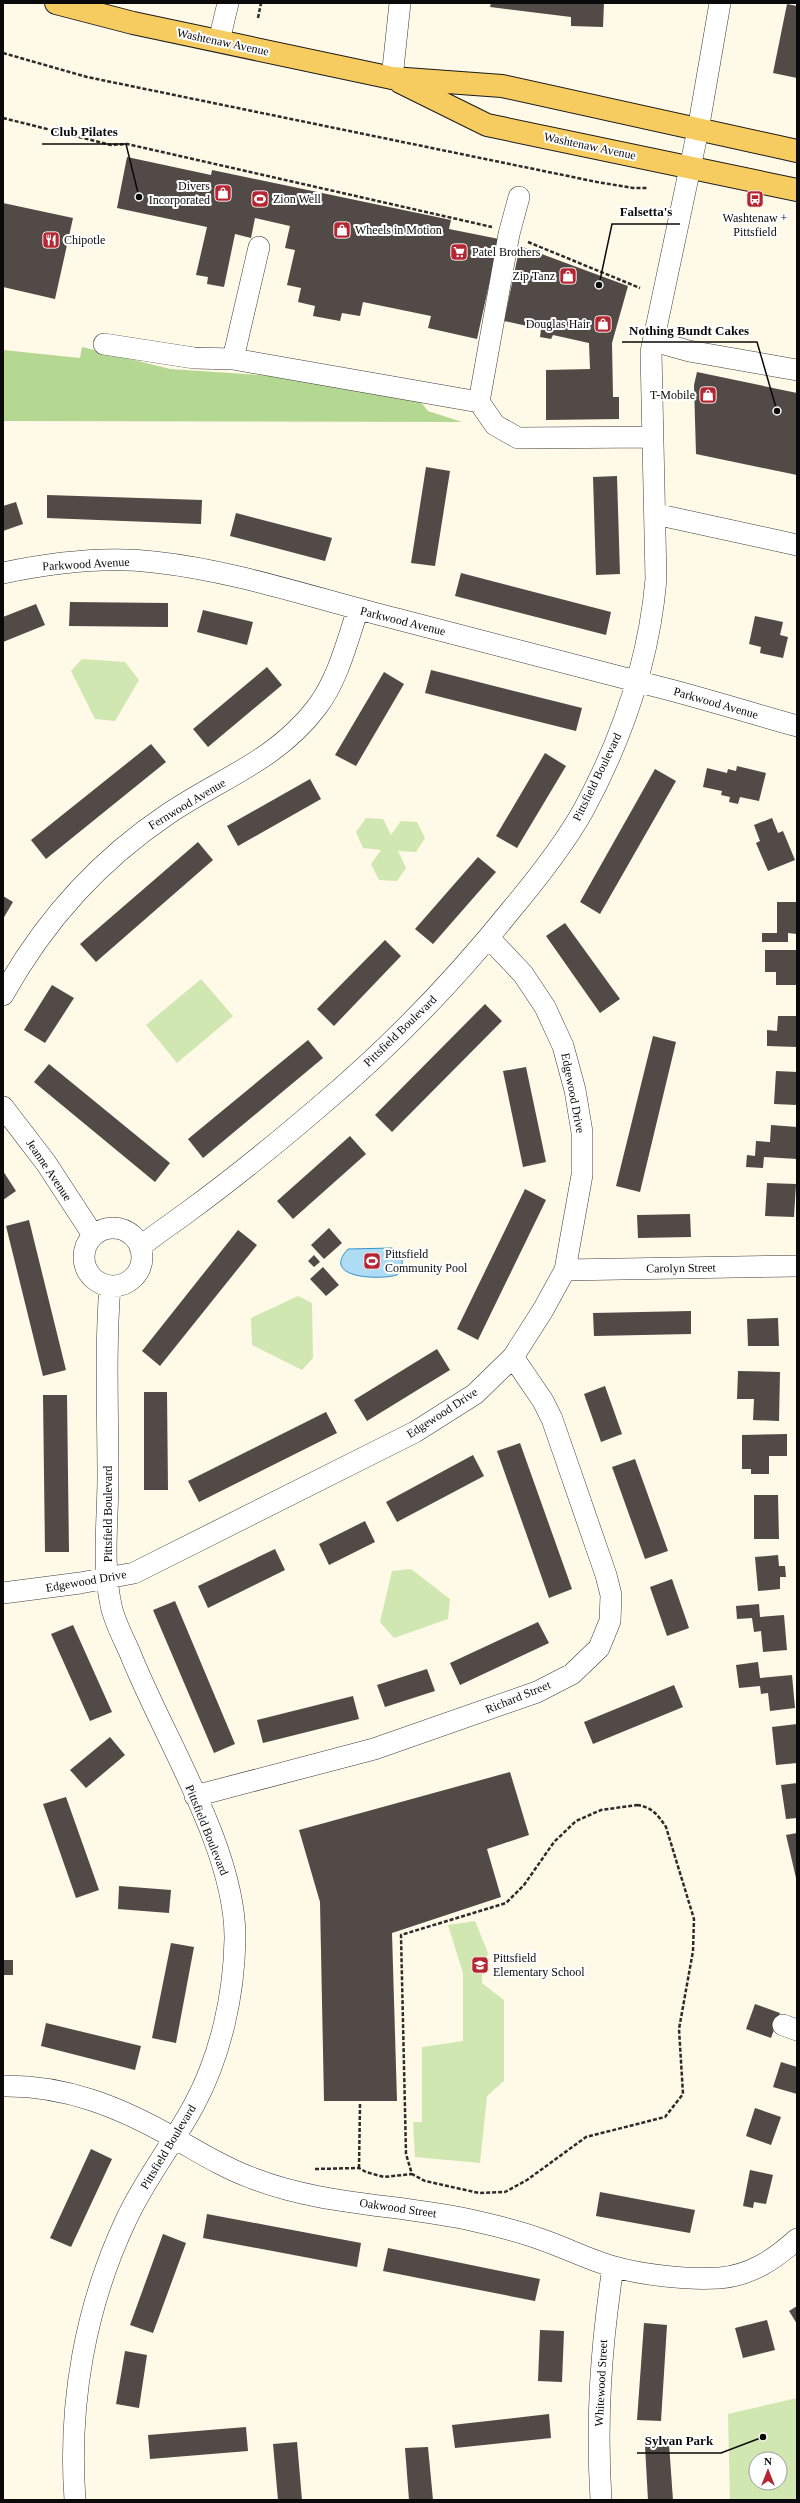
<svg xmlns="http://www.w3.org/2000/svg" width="800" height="2503" viewBox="0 0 800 2503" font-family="'Times New Roman',serif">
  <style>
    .green { fill: #d0e7b2; fill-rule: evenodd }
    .forest { fill: #b4d792 }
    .water { fill: #addcf4; stroke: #3694ca }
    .building { fill: #524a46 }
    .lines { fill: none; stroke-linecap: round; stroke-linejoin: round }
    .minor-casing { stroke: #3d3d3d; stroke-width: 22 }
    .major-casing { stroke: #1b1b1b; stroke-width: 24 }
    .path { stroke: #2c2c2c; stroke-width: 2.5; stroke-dasharray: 4 2; stroke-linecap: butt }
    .minor { stroke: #fff; stroke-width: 21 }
    .major { stroke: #f6cb5f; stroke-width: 22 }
    .labels { text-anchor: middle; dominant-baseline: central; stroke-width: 4; stroke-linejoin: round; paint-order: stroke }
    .street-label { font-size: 12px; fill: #0a0a0a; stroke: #fff }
    .poi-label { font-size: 12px; fill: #0a0a0a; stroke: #fff; text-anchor: start }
    .leader { fill: none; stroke: #0a0a0a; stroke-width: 1.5 }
    .callout-dot { fill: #0a0a0a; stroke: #fff; stroke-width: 1.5 }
    .callout-label { font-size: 13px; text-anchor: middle; font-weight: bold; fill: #0a0a0a; stroke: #fff; stroke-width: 4; stroke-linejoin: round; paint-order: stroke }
  </style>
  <rect width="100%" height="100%" fill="#fff9e7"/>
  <path class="green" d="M82,659L125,662L139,680L115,721L95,719L71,671Z
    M366,818L383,819L391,835L401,821L417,822L425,838L416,852L398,851L406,868L397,881L379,880L371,864L381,850L363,848L356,832Z
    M201,979L233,1016L177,1063L146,1025Z
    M298,1296L312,1303L313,1358L302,1370L252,1345L251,1318Z
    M411,1569L450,1599L448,1619L394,1638L380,1622L392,1571Z
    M475,1921L488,1953L482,1970V1983L504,2000V2081L487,2096L480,2163L415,2157L413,2122H422V2047L463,2041V1973L448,1925Z
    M797,2398V2500H730L728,2414ZM756,2459H780V2483H756Z"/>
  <path class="forest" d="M82,347L170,369L304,378L416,396L428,411L462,422L3,421V350L80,358Z"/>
  <path class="water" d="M392,1248C404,1255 405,1265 397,1275C381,1280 320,1279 348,1249Z"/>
  <path class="building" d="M491,3H604L603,27L571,26V17L490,7Z
    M787,4L797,6V78L773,73Z
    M127,157L211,175L212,170L451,220L449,229L499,239L477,339L428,328L431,316L363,302L360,316L342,313L340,321L313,316L315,306L298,302L301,288L287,285L295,250L285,248L290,226L255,218L251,238L235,234L224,287L207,284L208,277L196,275L207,227L117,208Z
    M3,203L73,218L55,299L3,287Z
    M520,246L628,286L612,343L613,397H619V419L546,420V370L590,369L589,343L553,335L551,339L540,337L541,329L504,321Z
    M697,372L797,393V475L696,454L694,385Z
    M426,467L450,471L435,566L411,563Z
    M617,476L620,574L596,575L593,477Z
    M47,495L202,500L201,524L47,518Z
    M16,502L23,524L3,531V506Z
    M236,513L332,538L325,561L230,536Z
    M461,573L611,612L606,635L455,596Z
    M70,602L168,603V627L69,626Z
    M36,604L45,625L3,642V617Z
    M203,610L253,622L247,645L197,632Z
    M755,616L783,622L780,635L788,637L783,658L760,653L761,647L749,644Z
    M267,667L282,685L208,747L193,729Z
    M431,670L582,708L576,731L425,693Z
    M384,672L404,684L356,766L335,755Z
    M151,744L166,762L46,859L31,840Z
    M545,753L566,766L517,848L496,836Z
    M737,766L766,773L759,801L740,797L738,804L729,802L730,797L721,795L722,791L703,787L707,768L727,773L728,769L736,771Z
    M655,769L676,781L600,914L580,902Z
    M310,779L321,799L238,846L227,826Z
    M772,818L778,833L783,831L795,860L768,871L756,843L760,841L754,825Z
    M198,842L213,860L96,962L80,944Z
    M478,857L496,872L433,944L415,929Z
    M3,896L13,902L3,919Z
    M777,902H797V934L788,933V942H762V933H777Z
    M565,923L620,999L600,1013L546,936Z
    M385,940L401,956L334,1026L317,1009Z
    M765,950H797V985H776V972H765Z
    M52,985L74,998L45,1043L24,1030Z
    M485,1004L502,1021L392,1132L375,1115Z
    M778,1016H797V1047L767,1046V1030L777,1031Z
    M653,1036L676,1042L640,1192L616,1186Z
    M308,1040L323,1058L203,1158L188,1139Z
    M49,1064L170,1163L155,1182L34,1082Z
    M526,1067L546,1162L523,1167L503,1071Z
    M776,1071L797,1072V1105L774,1104Z
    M771,1125L797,1127V1159L764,1157L763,1168L746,1167L747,1155L755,1156L756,1141L770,1142Z
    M350,1136L366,1154L293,1219L277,1201Z
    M3,1171L16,1191L3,1200Z
    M767,1183L796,1184L794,1217L765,1216Z
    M525,1189L546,1200L478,1340L457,1329Z
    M690,1214L691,1237L638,1238L637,1215Z
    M29,1220L66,1370L43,1376L6,1226Z
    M329,1228L342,1243L324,1259L311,1245Z
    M238,1230L257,1245L160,1366L142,1351Z
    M314,1255L320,1262L314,1267L308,1261Z
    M323,1267L339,1285L326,1296L310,1279Z
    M691,1311V1334L594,1336L593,1313Z
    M778,1318L779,1346H748L747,1319Z
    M437,1349L450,1370L367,1421L354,1400Z
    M738,1371L780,1372L779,1421L753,1420L754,1399H737Z
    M605,1386L622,1434L601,1442L584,1394Z
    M144,1392H167L168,1490H144Z
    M43,1395H67L69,1552H45Z
    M326,1412L337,1433L199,1502L188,1481Z
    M787,1434V1456H769V1474H751V1469H742V1435Z
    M520,1443L572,1589L549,1598L497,1451Z
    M473,1455L484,1476L397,1522L386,1502Z
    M635,1459L668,1551L645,1559L612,1467Z
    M754,1495H778L779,1539H754Z
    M365,1521L375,1542L329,1565L319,1544Z
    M275,1549L285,1570L208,1608L198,1586Z
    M778,1555L779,1566H785L786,1577H780V1589L758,1591L755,1557Z
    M672,1579L689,1628L667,1636L650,1587Z
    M175,1601L235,1744L214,1753L153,1610Z
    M759,1604L760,1617L784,1615L787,1650L763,1652L761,1631L754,1632L752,1618L737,1619L736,1606Z
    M538,1622L549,1643L460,1685L450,1663Z
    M73,1625L112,1712L90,1721L51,1634Z
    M758,1662L760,1678L792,1675L795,1708L770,1711L768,1693L761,1694L760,1686L739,1688L736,1665Z
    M427,1669L435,1691L385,1707L377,1685Z
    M674,1685L683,1707L593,1744L584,1722Z
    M353,1696L359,1719L263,1743L257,1720Z
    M797,1724V1763L776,1765L772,1727Z
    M110,1737L125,1755L86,1788L70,1770Z
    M510,1772L529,1835L487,1849L501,1897L392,1933L397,2101H324L320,1902L299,1830Z
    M797,1783V1818L786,1819L781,1785Z
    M66,1797L99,1890L76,1898L43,1804Z
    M797,1833V1878H796L786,1835Z
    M119,1886L171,1890L169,1913L118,1909Z
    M171,1943L194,1947L176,2043L152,2038Z
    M3,1960H13V1975H3Z
    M755,2004L780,2013L771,2038L746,2029Z
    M46,2023L141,2046L135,2070L41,2046Z
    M781,2062L797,2067V2094L773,2087Z
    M755,2108L781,2117L771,2145L746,2136Z
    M91,2149L112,2159L71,2247L50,2238Z
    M750,2170L773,2175L766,2204L754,2202L753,2208L743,2206Z
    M600,2192L695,2210L690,2233L596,2216Z
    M207,2214L361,2243L357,2267L203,2238Z
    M163,2234L186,2243L153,2333L130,2325Z
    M388,2248L540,2279L535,2301L383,2271Z
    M797,2306V2324L789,2311Z
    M767,2320L775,2350L743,2358L735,2328Z
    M644,2323L667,2325L661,2421L637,2420Z
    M540,2330L564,2331L562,2382L538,2381Z
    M125,2351L147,2355L139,2408L116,2404Z
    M549,2414L551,2438L455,2448L452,2425Z
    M246,2427L248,2451L150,2459L148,2435Z
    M297,2442L302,2500H278L273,2444Z
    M669,2444L673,2500H648L645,2446Z
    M428,2447L433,2500H409L405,2448Z"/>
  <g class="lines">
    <defs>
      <path id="minor" d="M219,41L228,3
        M392,78L400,3
        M519,197L509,234L479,402L495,425L518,438L653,437
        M653,341L689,351L797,370
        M104,344L194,358L233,359L479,402
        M233,359L259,247
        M655,514L797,545
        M3,573C51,563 104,556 154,562C237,571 316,599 397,619C483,641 569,663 655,686C703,698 750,713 797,726
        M3,995C44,921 98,861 168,814C221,778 276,761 317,707C338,679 347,642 358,609
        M3,1107L46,1163L93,1235
        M84 1257a29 29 0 1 1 58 0a29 29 0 1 1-58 0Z
        M140,1247C156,1234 173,1223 189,1211C234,1178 277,1143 319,1107C389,1048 454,981 511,910C537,879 563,846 583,811C622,739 649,661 656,579L651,352L698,130L720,3
        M565,1270L797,1266
        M3,1593L80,1583L134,1573L415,1432L475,1394L513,1357L543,1310L565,1270L582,1175V1132L575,1090L563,1046L545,1007L523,974L489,938
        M195,1796L374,1749L537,1692L572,1674L599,1648L610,1621L611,1595L606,1575L552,1419L543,1401L513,1357
        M783,2025L797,2030
        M3,2086C65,2085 120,2107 174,2138C199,2152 224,2168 252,2178C323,2206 401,2204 475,2221C497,2226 519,2231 540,2239C564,2247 587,2259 611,2266C642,2275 687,2280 719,2278C750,2276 775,2259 797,2239
        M75,2500C68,2404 85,2307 126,2220C145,2179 173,2144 194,2105C221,2055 234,1995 235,1939C236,1849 163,1737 130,1653C123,1637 114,1621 111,1605C102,1564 108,1519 108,1477C108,1414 105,1349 110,1286
        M601,2500C596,2418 601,2347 613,2267"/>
      <path id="major" d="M56,3L133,23L392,78L502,86L797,151
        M400,82L487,125L797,190"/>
    </defs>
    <use href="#minor" class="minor-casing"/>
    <use href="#major" class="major-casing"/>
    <path class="path" d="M258,18L261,3
      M3,53L87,77L597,182L633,188H648
      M3,118L111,145L127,144L492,227
      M528,242L640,288
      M637,1805C652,1807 658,1815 666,1827L694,1919L693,1951L679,2029L683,2094L665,2117L586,2137L527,2180L505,2192L479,2193L425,2181L412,2174L406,2154L401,1935L506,1903L524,1885L554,1842L576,1821L601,1810Z
      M359,2168L360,2104
      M315,2169L359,2168L366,2172L384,2177L412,2174"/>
    <use href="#minor" class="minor"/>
    <use href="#major" class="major"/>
  </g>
  <defs>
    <symbol id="shop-square" viewBox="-11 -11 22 22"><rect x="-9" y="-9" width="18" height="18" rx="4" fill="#b52633" stroke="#fff"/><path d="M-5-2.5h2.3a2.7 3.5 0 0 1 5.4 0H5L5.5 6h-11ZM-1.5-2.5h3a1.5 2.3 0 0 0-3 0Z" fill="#fff"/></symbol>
    <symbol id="stadium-square" viewBox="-11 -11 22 22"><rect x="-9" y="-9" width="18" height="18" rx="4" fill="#b52633" stroke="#fff"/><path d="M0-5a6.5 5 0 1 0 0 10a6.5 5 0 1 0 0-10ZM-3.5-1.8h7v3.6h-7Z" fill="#fff"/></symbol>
    <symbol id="bus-square" viewBox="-11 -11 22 22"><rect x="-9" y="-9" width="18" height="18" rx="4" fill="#b52633" stroke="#fff"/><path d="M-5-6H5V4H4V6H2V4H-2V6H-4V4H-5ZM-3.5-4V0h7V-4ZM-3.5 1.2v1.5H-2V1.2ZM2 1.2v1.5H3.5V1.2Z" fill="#fff"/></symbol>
    <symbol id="restaurant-square" viewBox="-11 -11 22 22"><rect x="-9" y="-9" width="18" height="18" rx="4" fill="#b52633" stroke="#fff"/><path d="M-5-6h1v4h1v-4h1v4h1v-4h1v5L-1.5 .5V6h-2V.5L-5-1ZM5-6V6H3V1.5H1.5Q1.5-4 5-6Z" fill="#fff"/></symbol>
    <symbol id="supermarket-square" viewBox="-11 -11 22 22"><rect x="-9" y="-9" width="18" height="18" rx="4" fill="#b52633" stroke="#fff"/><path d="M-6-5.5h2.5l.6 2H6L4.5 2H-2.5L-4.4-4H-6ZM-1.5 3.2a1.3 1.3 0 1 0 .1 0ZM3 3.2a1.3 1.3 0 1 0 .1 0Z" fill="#fff"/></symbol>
    <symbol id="school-square" viewBox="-11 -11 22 22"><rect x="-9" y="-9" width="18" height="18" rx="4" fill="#b52633" stroke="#fff"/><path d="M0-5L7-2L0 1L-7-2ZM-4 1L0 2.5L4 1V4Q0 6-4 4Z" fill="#fff"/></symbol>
  </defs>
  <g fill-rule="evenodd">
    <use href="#shop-square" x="213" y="183" width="20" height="20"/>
    <use href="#stadium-square" x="250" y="189" width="20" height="20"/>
    <use href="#bus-square" x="745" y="189" width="20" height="20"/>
    <use href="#shop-square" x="332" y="220" width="20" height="20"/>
    <use href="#restaurant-square" x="41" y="230" width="20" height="20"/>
    <use href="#supermarket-square" x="449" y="242" width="20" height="20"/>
    <use href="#shop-square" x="558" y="266" width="20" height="20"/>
    <use href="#shop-square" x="593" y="314" width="20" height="20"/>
    <use href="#shop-square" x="698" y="385" width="20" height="20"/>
    <use href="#stadium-square" x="362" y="1251" width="20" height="20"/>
    <use href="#school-square" x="470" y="1955" width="20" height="20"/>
  </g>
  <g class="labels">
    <g class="street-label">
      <text transform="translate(223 42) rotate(12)">Washtenaw Avenue</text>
      <text transform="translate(590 146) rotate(12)">Washtenaw Avenue</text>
      <text transform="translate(86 564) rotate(-3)">Parkwood Avenue</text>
      <text transform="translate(403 621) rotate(14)">Parkwood Avenue</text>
      <text transform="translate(716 703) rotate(16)">Parkwood Avenue</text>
      <text transform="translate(597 777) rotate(-64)">Pittsfield Boulevard</text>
      <text transform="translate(187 804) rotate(-31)">Fernwood Avenue</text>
      <text transform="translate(400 1031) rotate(-44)">Pittsfield Boulevard</text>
      <text transform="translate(573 1093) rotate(79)">Edgewood Drive</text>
      <text transform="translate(49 1170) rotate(56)">Jeanne Avenue</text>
      <text transform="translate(681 1268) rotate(-1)">Carolyn Street</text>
      <text transform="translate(442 1413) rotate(-33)">Edgewood Drive</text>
      <text transform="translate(108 1514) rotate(-90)">Pittsfield Boulevard</text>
      <text transform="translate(86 1581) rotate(-10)">Edgewood Drive</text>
      <text transform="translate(518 1697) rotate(-22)">Richard Street</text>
      <text transform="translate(207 1830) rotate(68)">Pittsfield Boulevard</text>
      <text transform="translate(168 2147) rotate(-59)">Pittsfield Boulevard</text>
      <text transform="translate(398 2208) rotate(8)">Oakwood Street</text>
      <text transform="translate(601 2383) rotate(-87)">Whitewood Street</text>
    </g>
    <g class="poi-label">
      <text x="210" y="186" text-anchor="end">Divers<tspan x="210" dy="14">Incorporated</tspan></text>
      <text x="273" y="199">Zion Well</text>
      <text x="755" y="218" text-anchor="middle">Washtenaw +<tspan x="755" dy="14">Pittsfield</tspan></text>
      <text x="355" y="230">Wheels in Motion</text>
      <text x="64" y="240">Chipotle</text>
      <text x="472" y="252">Patel Brothers</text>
      <text x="555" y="276" text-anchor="end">Zip Tanz</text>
      <text x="590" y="324" text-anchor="end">Douglas Hair</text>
      <text x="695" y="395" text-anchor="end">T-Mobile</text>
      <text x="385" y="1254">Pittsfield<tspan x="385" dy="14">Community Pool</tspan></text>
      <text x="493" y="1958">Pittsfield<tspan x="493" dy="14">Elementary School</tspan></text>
    </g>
  </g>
  <path class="leader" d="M139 197L126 144H42M599 285L612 224H680M777 411L757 342H622M763 2437L721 2453H637"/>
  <g class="callout-dot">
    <circle cx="139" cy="197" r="4"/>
    <circle cx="599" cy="285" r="4"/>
    <circle cx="777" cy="411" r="4"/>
    <circle cx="763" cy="2437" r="4"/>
  </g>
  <g class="callout-label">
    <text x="84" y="136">Club Pilates</text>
    <text x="646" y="216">Falsetta's</text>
    <text x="689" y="335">Nothing Bundt Cakes</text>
    <text x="679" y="2445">Sylvan Park</text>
  </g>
  <rect width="800" height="2503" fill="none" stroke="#0a0a0a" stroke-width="8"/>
  <g transform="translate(768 2471)"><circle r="19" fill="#ffffff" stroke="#9d9d9d"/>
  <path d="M0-3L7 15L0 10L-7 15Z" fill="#b52633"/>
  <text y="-6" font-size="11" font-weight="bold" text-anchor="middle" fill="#0a0a0a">N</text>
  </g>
</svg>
